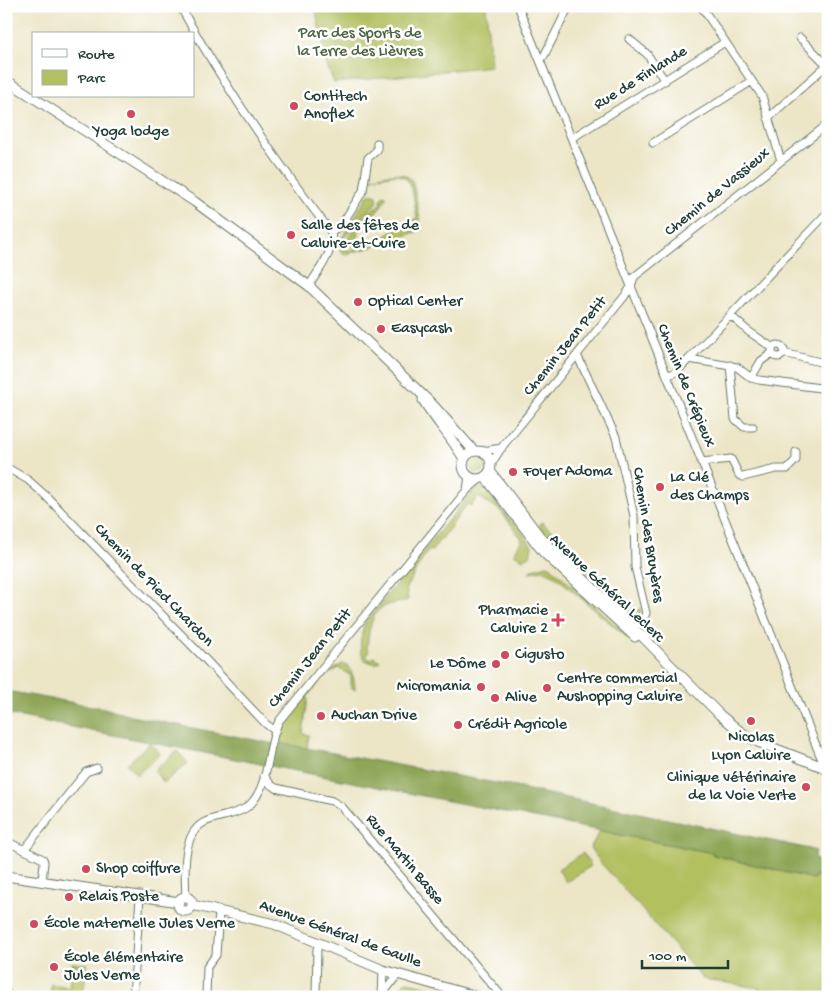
<svg xmlns="http://www.w3.org/2000/svg" width="834" height="1003" viewBox="0 0 834 1003" font-family="'Gochi Hand',sans-serif">
  <style>
    .green { fill: #b3c061; stroke: #697e4a }
    .forest { fill: #8ea657; stroke: #567246 }
    .lines { fill: none; stroke-linecap: round; stroke-linejoin: round }
    .minor-casing { stroke: #677867; stroke-width: 9 }
    .major-casing { stroke: #677867; stroke-width: 11 }
    .minor { stroke: #fff; stroke-width: 7 }
    .major { stroke: #fff; stroke-width: 9 }
    .poi-dot { fill: #d1495b; stroke: #fff; stroke-width: 2 }
    .labels { text-anchor: middle; dominant-baseline: central; stroke-width: 5; stroke-linejoin: round; paint-order: stroke }
    .park-label { font-size: 16px; fill: #4b6442; stroke: #fff }
    .street-label { font-size: 16px; fill: #1f3d34; stroke: #fff }
    .poi-label { font-size: 16px; fill: #1f3d34; stroke: #fff; text-anchor: start }
  </style>
  <rect width="100%" height="100%" fill="#fff"/>
  <filter id="ink" filterUnits="userSpaceOnUse"><feTurbulence type="fractalNoise" baseFrequency=".02" numOctaves="2"/><feDisplacementMap in="SourceGraphic" scale="10" xChannelSelector="R" yChannelSelector="G"/><feConvolveMatrix kernelMatrix="1 2 1 2 8 2 1 2 1" color-interpolation-filters="sRGB"/></filter>
  <filter id="wash" filterUnits="userSpaceOnUse"><feTurbulence type="fractalNoise" baseFrequency=".0096" numOctaves="4" result="noise"/><feDisplacementMap in="SourceGraphic" scale="20" xChannelSelector="R" yChannelSelector="G"/><feGaussianBlur stdDeviation="1.12" result="paint"/><feColorMatrix in="noise" values="0 0 0 0 0 0 0 0 0 0 0 0 0 0 0 0 0 1.4 0 .05"/><feComposite in="paint" operator="in"/></filter>
  <g filter="url(#wash)">
    <rect width="100%" height="100%" fill="#ece6c7"/>
    <path class="green" d="M315,6H486L491,66L334,83L326,63Z
      M396,174C403,174 409,176 413,182L422,230L362,250L372,245L410,220L417,219C411,182 413,165 369,179L375,177Z
      M371,194L377,196L378,202L360,217L341,242L344,249C351,252 355,249 359,243L360,250L345,255L338,247L340,240L348,229L367,196Z
      M383,195L386,196V199L376,213L373,212L357,234L359,236L352,246H346C345,238 361,219 367,213C371,210 376,208 380,204Z
      M469 464a9 9 0 1 1 18 0a9 9 0 1 1-18 0Z
      M476,487L485,488L511,521L517,525L532,546L530,556L523,559L514,554L522,539L500,510L478,497L471,506L467,504L441,540L440,539L432,551L430,550L425,555L406,588L408,600C401,603 392,603 385,606C370,612 368,636 367,649L369,652L366,655L370,660L374,657L380,661L376,664L366,661C356,649 362,635 365,622Z
      M542,522L634,610L641,609L640,614L635,620L546,535L539,526Z
      M547,565L550,566L629,637V639L554,575L542,570L529,572L536,568Z
      M342,664L347,665C353,672 355,681 355,690L351,687V676L339,668L322,678L307,697L308,698L303,734L309,735L307,748L275,744L282,725L319,678Z
      M150,743L160,754L137,775L127,764Z
      M177,751L188,763L164,783L154,771Z
      M600,831L713,853V855L813,879L815,876L828,880V997H758L759,988L703,979L601,863L590,848Z
      M583,853L591,866L566,882L558,869Z
      M72,963L87,964L83,997H50L51,984L69,987Z
      M406,981L460,996V997H394Z"/>
    <path class="forest" d="M6,691L104,708L131,716L275,744L279,743L501,784L805,848L816,851L814,859L828,863V880L815,876L814,879L713,855V853L6,714Z"/>
  </g>
  <g filter="url(#ink)">
    <g class="lines">
      <defs>
        <path id="minor" d="M180,6C224,86 275,160 331,232C335,252 319,269 309,286
          M518,6L828,775
          M701,6L762,96L781,161
          M800,38L827,65
          M629,39L647,54L665,81
          M539,58L544,56L569,6
          M768,118L828,64
          M572,138L725,42
          M653,143L752,81
          M331,232L342,224L363,191L368,158L377,150V143
          M730,315L748,331L773,348
          M772 351a6 6 0 1 1 12 0a6 6 0 1 1-12 0Z
          M784,353L828,364
          M577,355L616,437L634,516L635,567L646,613L644,618L631,630
          M689,359L737,367L751,378L759,380L828,389
          M730,365L735,419L744,427H753
          M667,376L676,372L689,359L828,212
          M751,378L761,361L772,353
          M482,451L502,448
          M701,462L731,459L739,475L743,477L776,469H787L796,460V452
          M491,464L502,447L624,297L631,287L634,277L828,124
          M6,467L28,480L45,495L204,658L266,724L274,730
          M467,490L469,476
          M264,776L271,785L276,788L332,801L342,807L499,993L498,997
          M6,841L43,859L44,862L42,882
          M24,850L86,772L97,768
          M186,897C185,875 181,836 203,823C210,819 220,817 228,815C238,812 248,809 254,800C270,779 267,745 279,721L467,490L481,478
          M6,991L7,997
          M382,995L398,974
          M133,997L140,897
          M206,997L207,967L216,955L219,912
          M316,997L317,949L319,944
          M382,997L383,970"/>
        <path id="major" d="M6,80L195,202L309,286L433,405L474,451
          M423,400C436,421 452,438 464,459
          M463 465a14 14 0 1 1 28 0a14 14 0 1 1-28 0Z
          M490,471L541,538L622,616L720,715L741,732L758,742L828,769
          M485,477L544,553L635,637
          M6,876L179,902
          M178 904a7 7 0 1 1 14 0a7 7 0 1 1-14 0Z
          M192,905L274,924L383,970L478,997"/>
      </defs>
      <use href="#minor" class="minor-casing"/>
      <use href="#major" class="major-casing"/>
      <use href="#minor" class="minor"/>
      <use href="#major" class="major"/>
    </g>
  </g>
  <g class="poi-dot">
    <circle cx="294" cy="106" r="5"/>
    <circle cx="131" cy="114" r="5"/>
    <circle cx="291" cy="235" r="5"/>
    <circle cx="358" cy="302" r="5"/>
    <circle cx="381" cy="329" r="5"/>
    <circle cx="513" cy="472" r="5"/>
    <circle cx="660" cy="487" r="5"/>
    <path d="M555.5 612.5h5v5h5v5h-5v5h-5v-5h-5v-5h5z"/>
    <circle cx="505" cy="655" r="5"/>
    <circle cx="496" cy="664" r="5"/>
    <circle cx="481" cy="687" r="5"/>
    <circle cx="547" cy="688" r="5"/>
    <circle cx="495" cy="698" r="5"/>
    <circle cx="321" cy="716" r="5"/>
    <circle cx="751" cy="721" r="5"/>
    <circle cx="458" cy="725" r="5"/>
    <circle cx="806" cy="787" r="5"/>
    <circle cx="86" cy="869" r="5"/>
    <circle cx="69" cy="897" r="5"/>
    <circle cx="34" cy="924" r="5"/>
    <circle cx="54" cy="967" r="5"/>
  </g>
  <g class="labels">
    <g class="park-label">
      <text x="360" y="34">Parc des Sports de<tspan x="360" dy="18">la Terre des Lièvres</tspan></text>
    </g>
    <g class="street-label">
      <text transform="translate(641 79) rotate(-32)">Rue de Finlande</text>
      <text transform="translate(718 193) rotate(-39)">Chemin de Vassieux</text>
      <text transform="translate(566 347) rotate(-51)">Chemin Jean Petit</text>
      <text transform="translate(685 386) rotate(68)">Chemin de Crépieux</text>
      <text transform="translate(647 535) rotate(81)">Chemin des Bruyères</text>
      <text transform="translate(153 586) rotate(46)">Chemin de Pied Chardon</text>
      <text transform="translate(606 589) rotate(43)">Avenue Général Leclerc</text>
      <text transform="translate(311 659) rotate(-51)">Chemin Jean Petit</text>
      <text transform="translate(404 860) rotate(50)">Rue Martin Basse</text>
      <text transform="translate(340 935) rotate(20)">Avenue Général de Gaulle</text>
    </g>
    <g class="poi-label">
      <text x="304" y="97">Contitech<tspan x="304" dy="18">Anoflex</tspan></text>
      <text x="131" y="132" text-anchor="middle">Yoga lodge</text>
      <text x="301" y="226">Salle des fêtes de<tspan x="301" dy="18">Caluire-et-Cuire</tspan></text>
      <text x="368" y="302">Optical Center</text>
      <text x="391" y="329">Easycash</text>
      <text x="523" y="472">Foyer Adoma</text>
      <text x="670" y="478">La Clé<tspan x="670" dy="18">des Champs</tspan></text>
      <text x="548" y="611" text-anchor="end">Pharmacie<tspan x="548" dy="18">Caluire 2</tspan></text>
      <text x="515" y="655">Cigusto</text>
      <text x="486" y="664" text-anchor="end">Le Dôme</text>
      <text x="557" y="679">Centre commercial<tspan x="557" dy="18">Aushopping Caluire</tspan></text>
      <text x="471" y="687" text-anchor="end">Micromania</text>
      <text x="505" y="698">Alive</text>
      <text x="331" y="716">Auchan Drive</text>
      <text x="468" y="725">Crédit Agricole</text>
      <text x="751" y="738" text-anchor="middle">Nicolas<tspan x="751" dy="18">Lyon Caluire</tspan></text>
      <text x="796" y="778" text-anchor="end">Clinique vétérinaire<tspan x="796" dy="18">de la Voie Verte</tspan></text>
      <text x="96" y="869">Shop coiffure</text>
      <text x="79" y="897">Relais Poste</text>
      <text x="44" y="924">École maternelle Jules Verne</text>
      <text x="64" y="958">École élémentaire<tspan x="64" dy="18">Jules Verne</tspan></text>
    </g>
  </g>
  <rect width="834" height="1003" fill="none" stroke="#fff" stroke-width="25"/>
  <rect x="32" y="32" width="162" height="65" fill="#ffffff" stroke="#a5b1ae"/>
  <rect x="42" y="49" width="25" height="8" fill="#ffffff" stroke="#a5b1ae"/>
  <text x="78" y="58" font-size="15" fill="#1f3d34">Route</text>
  <rect x="42" y="70" width="25" height="15" fill="#b3c061" stroke="#a5b1ae"/>
  <text x="78" y="82" font-size="15" fill="#1f3d34">Parc</text>
  <path d="M642 960v8h86v-8" fill="none" stroke="#1f3d34" stroke-width="2.5"/>
  <text x="649" y="960" font-size="15" fill="#1f3d34" stroke="#ffffff" stroke-width="4" paint-order="stroke">100 m</text>
</svg>
